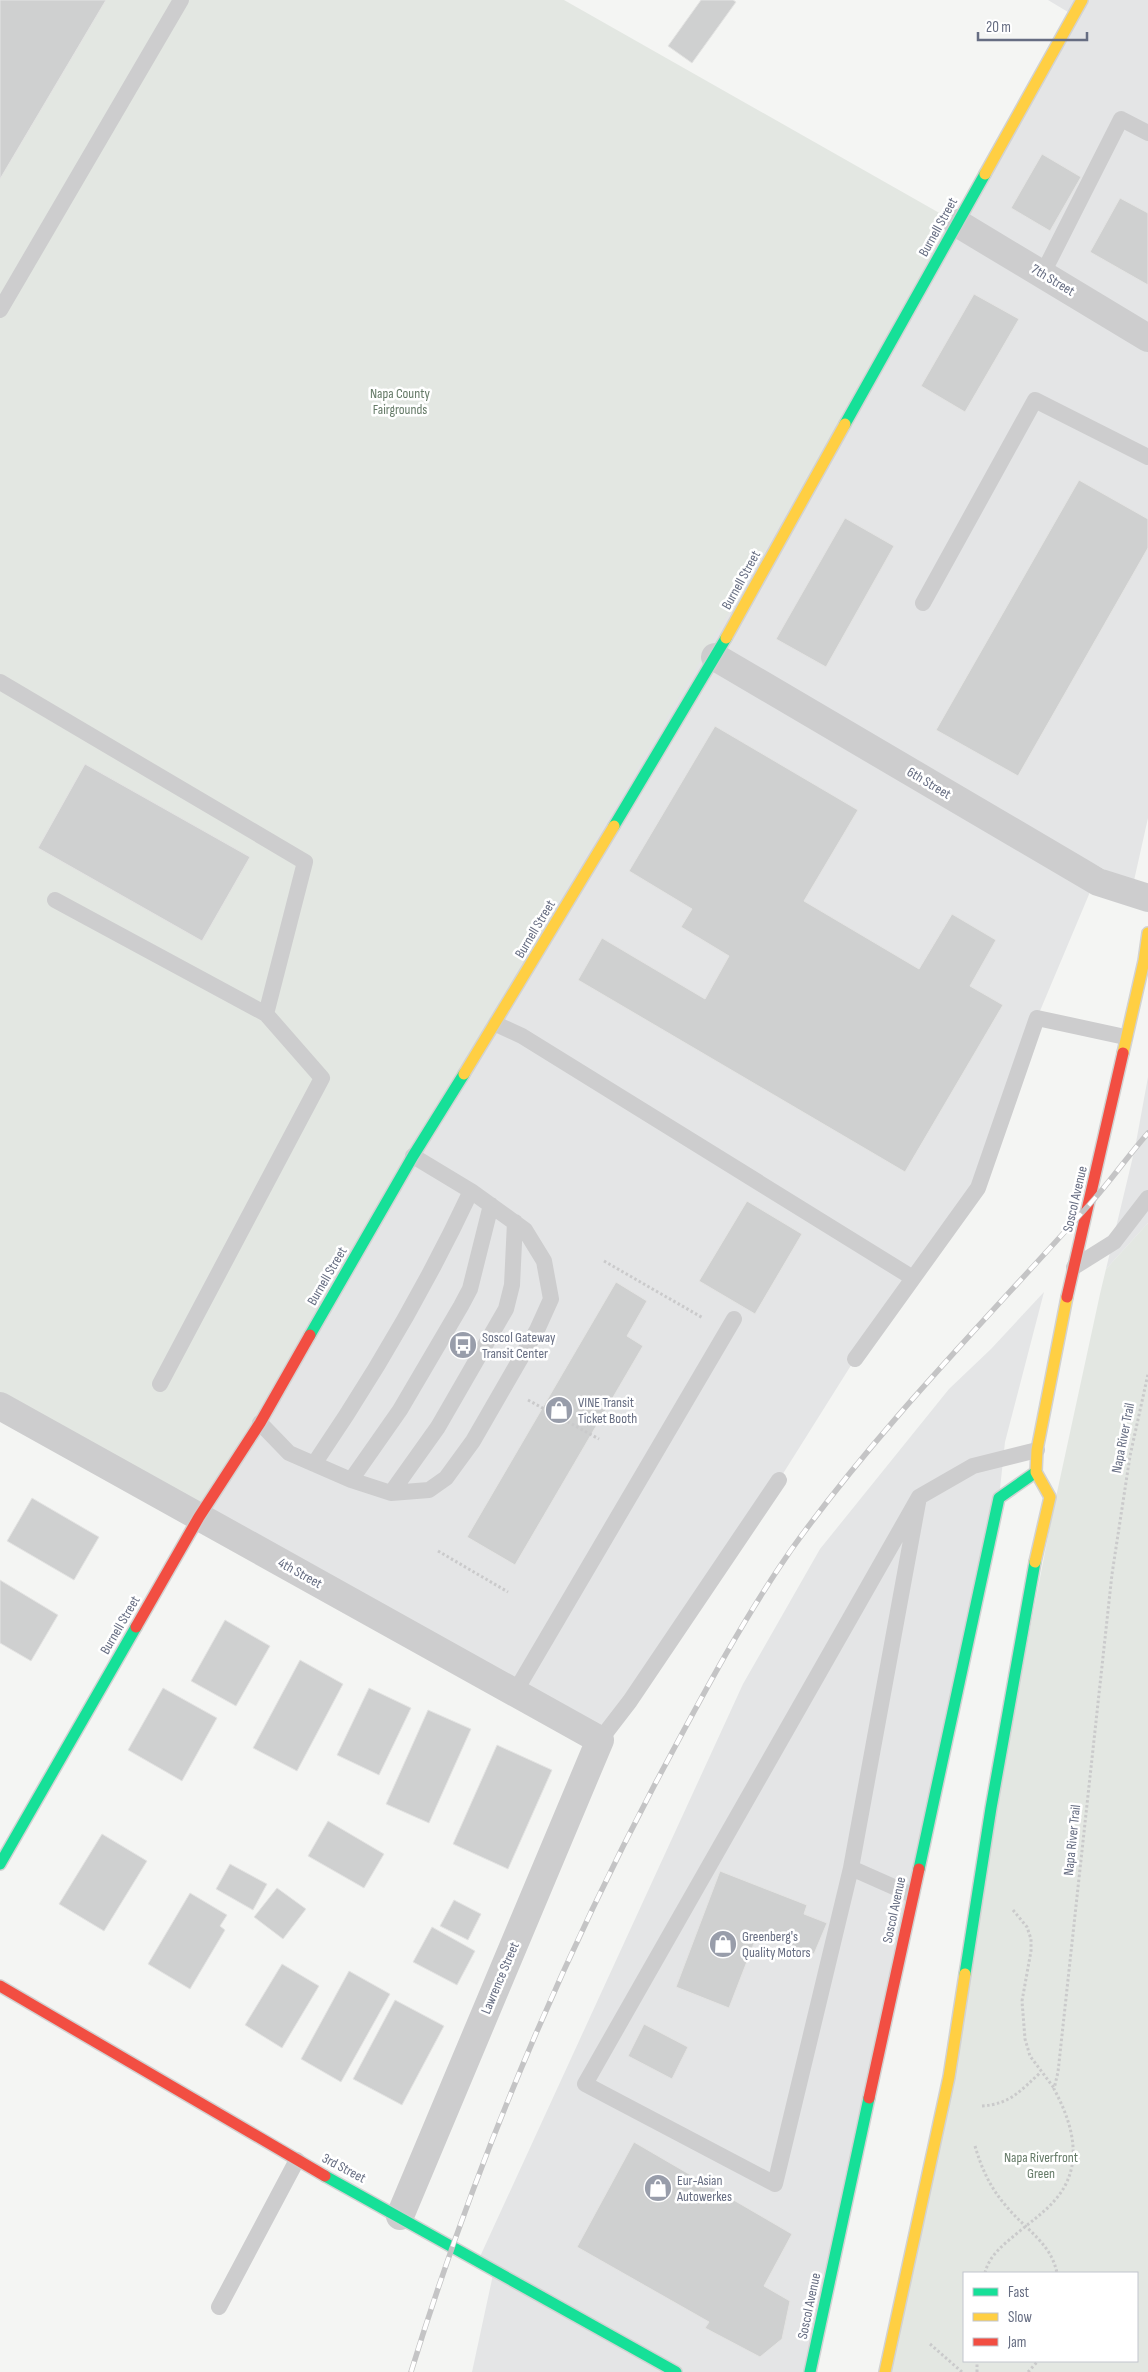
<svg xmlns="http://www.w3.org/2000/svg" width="1148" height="2372" viewBox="0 0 1148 2372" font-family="'Sofia Sans Condensed',sans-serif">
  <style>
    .built { fill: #e4e5e6 }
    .green { fill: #e3e7e2; fill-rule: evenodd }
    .building { fill: #cfd0d0; stroke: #e4e4e3 }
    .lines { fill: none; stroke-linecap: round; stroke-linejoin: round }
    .fast-casing { stroke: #d2d2d2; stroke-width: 14 }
    .slow-casing { stroke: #d2d2d2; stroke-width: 14 }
    .jam-casing { stroke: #d2d2d2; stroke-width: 14 }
    .path { stroke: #cacacb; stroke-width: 3; stroke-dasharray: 2.5 2.5; stroke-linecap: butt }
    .lane { stroke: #cdcdce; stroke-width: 16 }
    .street { stroke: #cdcdce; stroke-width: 28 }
    .fast { stroke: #16e098; stroke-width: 11 }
    .slow { stroke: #ffcf43; stroke-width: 11 }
    .jam { stroke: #f24e42; stroke-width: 11 }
    .rail-casing { stroke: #c4c4c5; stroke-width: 5.5 }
    .rail { stroke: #fff; stroke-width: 4; stroke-dasharray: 11; stroke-linecap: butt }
    .labels { text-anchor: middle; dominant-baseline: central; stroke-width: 5; stroke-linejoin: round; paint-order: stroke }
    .street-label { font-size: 14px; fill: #666d82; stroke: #fff }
    .park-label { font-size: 14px; fill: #657a67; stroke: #fff }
    .poi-label { font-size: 14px; fill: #666d82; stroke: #fff; text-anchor: start }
  </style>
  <rect width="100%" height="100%" fill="#f4f5f3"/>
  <path class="built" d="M1048,0H1148V818L1133,885L778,691L1098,873L1037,1018L978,1188L855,1359L779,1480L600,1740L199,1517L1073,15Z
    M1148,1077V1223L1106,1269L1135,1148Z
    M1044,1292L1005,1442L999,1498L810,2372H472L494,2270L478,2261L743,1684L820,1549L949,1389L991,1349Z"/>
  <path class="green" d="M0,0H564L957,223L199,1517L0,1406Z
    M1148,1223V2372H885L1053,1511L1100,1294L1106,1269ZM964,2273H1137V2361H964Z"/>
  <path class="building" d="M0,0H106L0,179Z
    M701,0H733L736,2L692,63L668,46Z
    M1042,154L1081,177L1050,231L1011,208Z
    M1120,198L1148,213V285L1090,252Z
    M974,294L1019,319L965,412L921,386Z
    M1079,480L1148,519V548L1018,776L936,730Z
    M845,518L894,546L826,667L776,639Z
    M715,726L858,810L804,901L919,969L952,914L996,940L970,986L1003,1005L905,1172L578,980L602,938L705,999L729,956L681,927L692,909L629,871Z
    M85,764L250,857L202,941L38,848Z
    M747,1201L802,1234L755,1314L699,1281Z
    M616,1282L647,1301L627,1336L643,1346L515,1565L467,1537Z
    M32,1498L99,1537L74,1580L7,1541Z
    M0,1580L58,1615L31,1661L0,1643Z
    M225,1620L270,1646L236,1706L191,1681Z
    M300,1660L343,1684L297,1771L253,1748Z
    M163,1688L217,1718L182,1781L128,1750Z
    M369,1688L411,1708L379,1775L337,1755Z
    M428,1710L471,1729L429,1823L386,1804Z
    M497,1745L552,1770L508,1869L453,1844Z
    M328,1821L384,1854L364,1888L308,1856Z
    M102,1834L147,1861L104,1931L59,1904Z
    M230,1864L267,1884L253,1910L216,1889Z
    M720,1871L807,1905L804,1914L827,1923L814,1954L758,1933L729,2008L676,1987Z
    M277,1888L306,1909L283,1939L254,1917Z
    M190,1893L227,1915L220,1926L225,1930L190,1989L148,1964Z
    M454,1900L481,1914L468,1940L440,1926Z
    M432,1927L475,1951L457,1985L413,1962Z
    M282,1964L319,1986L282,2048L245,2025Z
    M349,1971L390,1994L341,2082L301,2059Z
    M395,2000L444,2026L402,2105L353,2079Z
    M644,2024L688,2047L672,2079L628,2056Z
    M634,2142L792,2234L764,2286L790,2301L782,2339L760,2357L705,2328L709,2322L577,2247Z"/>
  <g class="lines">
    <defs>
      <path id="fast" d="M845,424L985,174
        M614,826L726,638
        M310,1335L413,1156L464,1074
        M0,1864L136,1627
        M919,1869L999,1498L1036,1472
        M965,1974L991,1808L1035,1562
        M325,2176L676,2372
        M810,2372L869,2098"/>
      <path id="slow" d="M985,174L1082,0
        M726,638L845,424
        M1123,1053L1144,961L1148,933
        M464,1074L614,826
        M1035,1562L1050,1497L1036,1472L1037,1450L1067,1297
        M885,2372L949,2077L965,1974"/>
      <path id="jam" d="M1067,1297L1123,1053
        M136,1627L199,1517L260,1423L310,1335
        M0,1986L325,2176
        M869,2098L919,1869"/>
    </defs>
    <use href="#fast" class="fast-casing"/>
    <use href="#slow" class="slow-casing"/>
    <use href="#jam" class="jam-casing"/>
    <path class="path" d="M604,1261L703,1318
      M528,1400L599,1439
      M438,1551L508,1592
      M1013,1910L1027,1927L1031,1939V1951L1022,2001L1025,2039L1030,2056L1054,2088
      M982,2106C1011,2104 1021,2090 1041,2072
      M975,2146C982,2170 991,2189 1007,2207C1026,2230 1051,2243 1057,2273
      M985,2273C989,2256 1002,2246 1015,2235C1029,2223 1044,2213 1055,2200C1085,2166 1073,2124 1054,2089L1058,2072L1112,1574L1130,1456L1148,1374
      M930,2344L962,2372
      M977,2372V2361
      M1028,2372L1038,2361"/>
    <path class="lane" d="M1043,273L1121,119L1148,133
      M0,310L181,0
      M923,603L1035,400L1148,457
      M0,682L305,862L266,1014L322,1078L160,1384
      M55,900L266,1014
      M496,1024L522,1036L913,1278
      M1074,1267L1114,1242L1148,1198
      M855,1359L978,1188L1037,1018L1125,1037
      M260,1423L289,1453L351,1480L391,1493L429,1490L446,1478L473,1441L537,1330L551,1299L544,1261L525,1230L471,1191L413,1156
      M314,1464C374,1376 426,1287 471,1191
      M351,1480L400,1410L461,1306L470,1289L491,1205
      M391,1493L438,1427L506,1309L512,1285L515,1222
      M919,1497L851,1868L775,2184L585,2084L919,1497L973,1466L1037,1450
      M515,1692L734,1319
      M600,1740L630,1701L779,1480
      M851,1868L912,1895
      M219,2307L297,2160"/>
    <path class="street" d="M957,223L1148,338
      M715,657L1098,882L1148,898
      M0,1406L600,1740L400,2216"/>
    <use href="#fast" class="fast"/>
    <use href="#slow" class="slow"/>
    <use href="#jam" class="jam"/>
    <defs>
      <path id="rail" d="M411,2372C474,2168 556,1973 655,1784C698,1704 739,1625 791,1550C879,1427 987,1319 1088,1206C1109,1183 1127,1157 1148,1133"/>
    </defs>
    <use href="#rail" class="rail-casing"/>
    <use href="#rail" class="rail"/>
  </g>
  <defs>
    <symbol id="bus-disc" viewBox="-11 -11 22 22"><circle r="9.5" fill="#989daa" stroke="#fff"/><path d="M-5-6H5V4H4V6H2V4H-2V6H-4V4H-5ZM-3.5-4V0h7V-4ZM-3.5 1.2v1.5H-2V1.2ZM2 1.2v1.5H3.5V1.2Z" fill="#fff"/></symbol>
    <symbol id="shop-disc" viewBox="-11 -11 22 22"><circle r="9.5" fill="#989daa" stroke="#fff"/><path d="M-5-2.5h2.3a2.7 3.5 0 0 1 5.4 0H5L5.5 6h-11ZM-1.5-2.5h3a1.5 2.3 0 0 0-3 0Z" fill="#fff"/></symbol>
  </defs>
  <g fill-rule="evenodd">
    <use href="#bus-disc" x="447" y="1329" width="32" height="32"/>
    <use href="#shop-disc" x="543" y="1394" width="32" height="32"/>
    <use href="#shop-disc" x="707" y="1928" width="32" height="32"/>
    <use href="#shop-disc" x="642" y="2172" width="32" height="32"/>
  </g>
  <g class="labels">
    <g class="street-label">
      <text transform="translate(938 227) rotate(-61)">Burnell Street</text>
      <text transform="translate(1053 280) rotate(31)">7th Street</text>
      <text transform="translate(741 580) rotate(-61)">Burnell Street</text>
      <text transform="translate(929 783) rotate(31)">6th Street</text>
      <text transform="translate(535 929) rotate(-59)">Burnell Street</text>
      <text transform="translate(1075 1199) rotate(-77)">Soscol Avenue</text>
      <text transform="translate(327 1276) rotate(-60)">Burnell Street</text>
      <text transform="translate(1123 1438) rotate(-79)">Napa River Trail</text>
      <text transform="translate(300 1573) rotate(29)">4th Street</text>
      <text transform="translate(120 1625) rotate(-60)">Burnell Street</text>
      <text transform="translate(1072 1840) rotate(-84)">Napa River Trail</text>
      <text transform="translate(894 1910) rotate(-78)">Soscol Avenue</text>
      <text transform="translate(500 1978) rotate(-67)">Lawrence Street</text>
      <text transform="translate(344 2168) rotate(28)">3rd Street</text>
      <text transform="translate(809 2306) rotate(-78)">Soscol Avenue</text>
    </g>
    <g class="park-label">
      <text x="400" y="393">Napa County<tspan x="400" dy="16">Fairgrounds</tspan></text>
      <text x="1041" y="2157">Napa Riverfront<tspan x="1041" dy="16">Green</tspan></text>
    </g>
    <g class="poi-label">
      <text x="482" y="1337">Soscol Gateway<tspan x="482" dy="16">Transit Center</tspan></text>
      <text x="578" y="1402">VINE Transit<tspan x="578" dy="16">Ticket Booth</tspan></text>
      <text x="742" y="1936">Greenberg's<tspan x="742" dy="16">Quality Motors</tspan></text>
      <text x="677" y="2180">Eur-Asian<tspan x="677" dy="16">Autowerkes</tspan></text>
    </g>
  </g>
  <rect x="963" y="2272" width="175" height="90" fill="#ffffff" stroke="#c2c5cd"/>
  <rect x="973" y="2288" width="25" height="8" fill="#16e098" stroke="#c2c5cd"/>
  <text x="1008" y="2297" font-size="15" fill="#666d82">Fast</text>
  <rect x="973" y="2313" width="25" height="8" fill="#ffcf43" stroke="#c2c5cd"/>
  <text x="1008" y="2322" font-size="15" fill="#666d82">Slow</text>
  <rect x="973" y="2338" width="25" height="8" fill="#f24e42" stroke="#c2c5cd"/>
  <text x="1008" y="2347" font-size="15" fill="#666d82">Jam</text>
  <path d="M978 32v8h109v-8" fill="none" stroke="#666d82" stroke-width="2.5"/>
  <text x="986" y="32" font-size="15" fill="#666d82" stroke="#ffffff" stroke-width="4" paint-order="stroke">20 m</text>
</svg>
